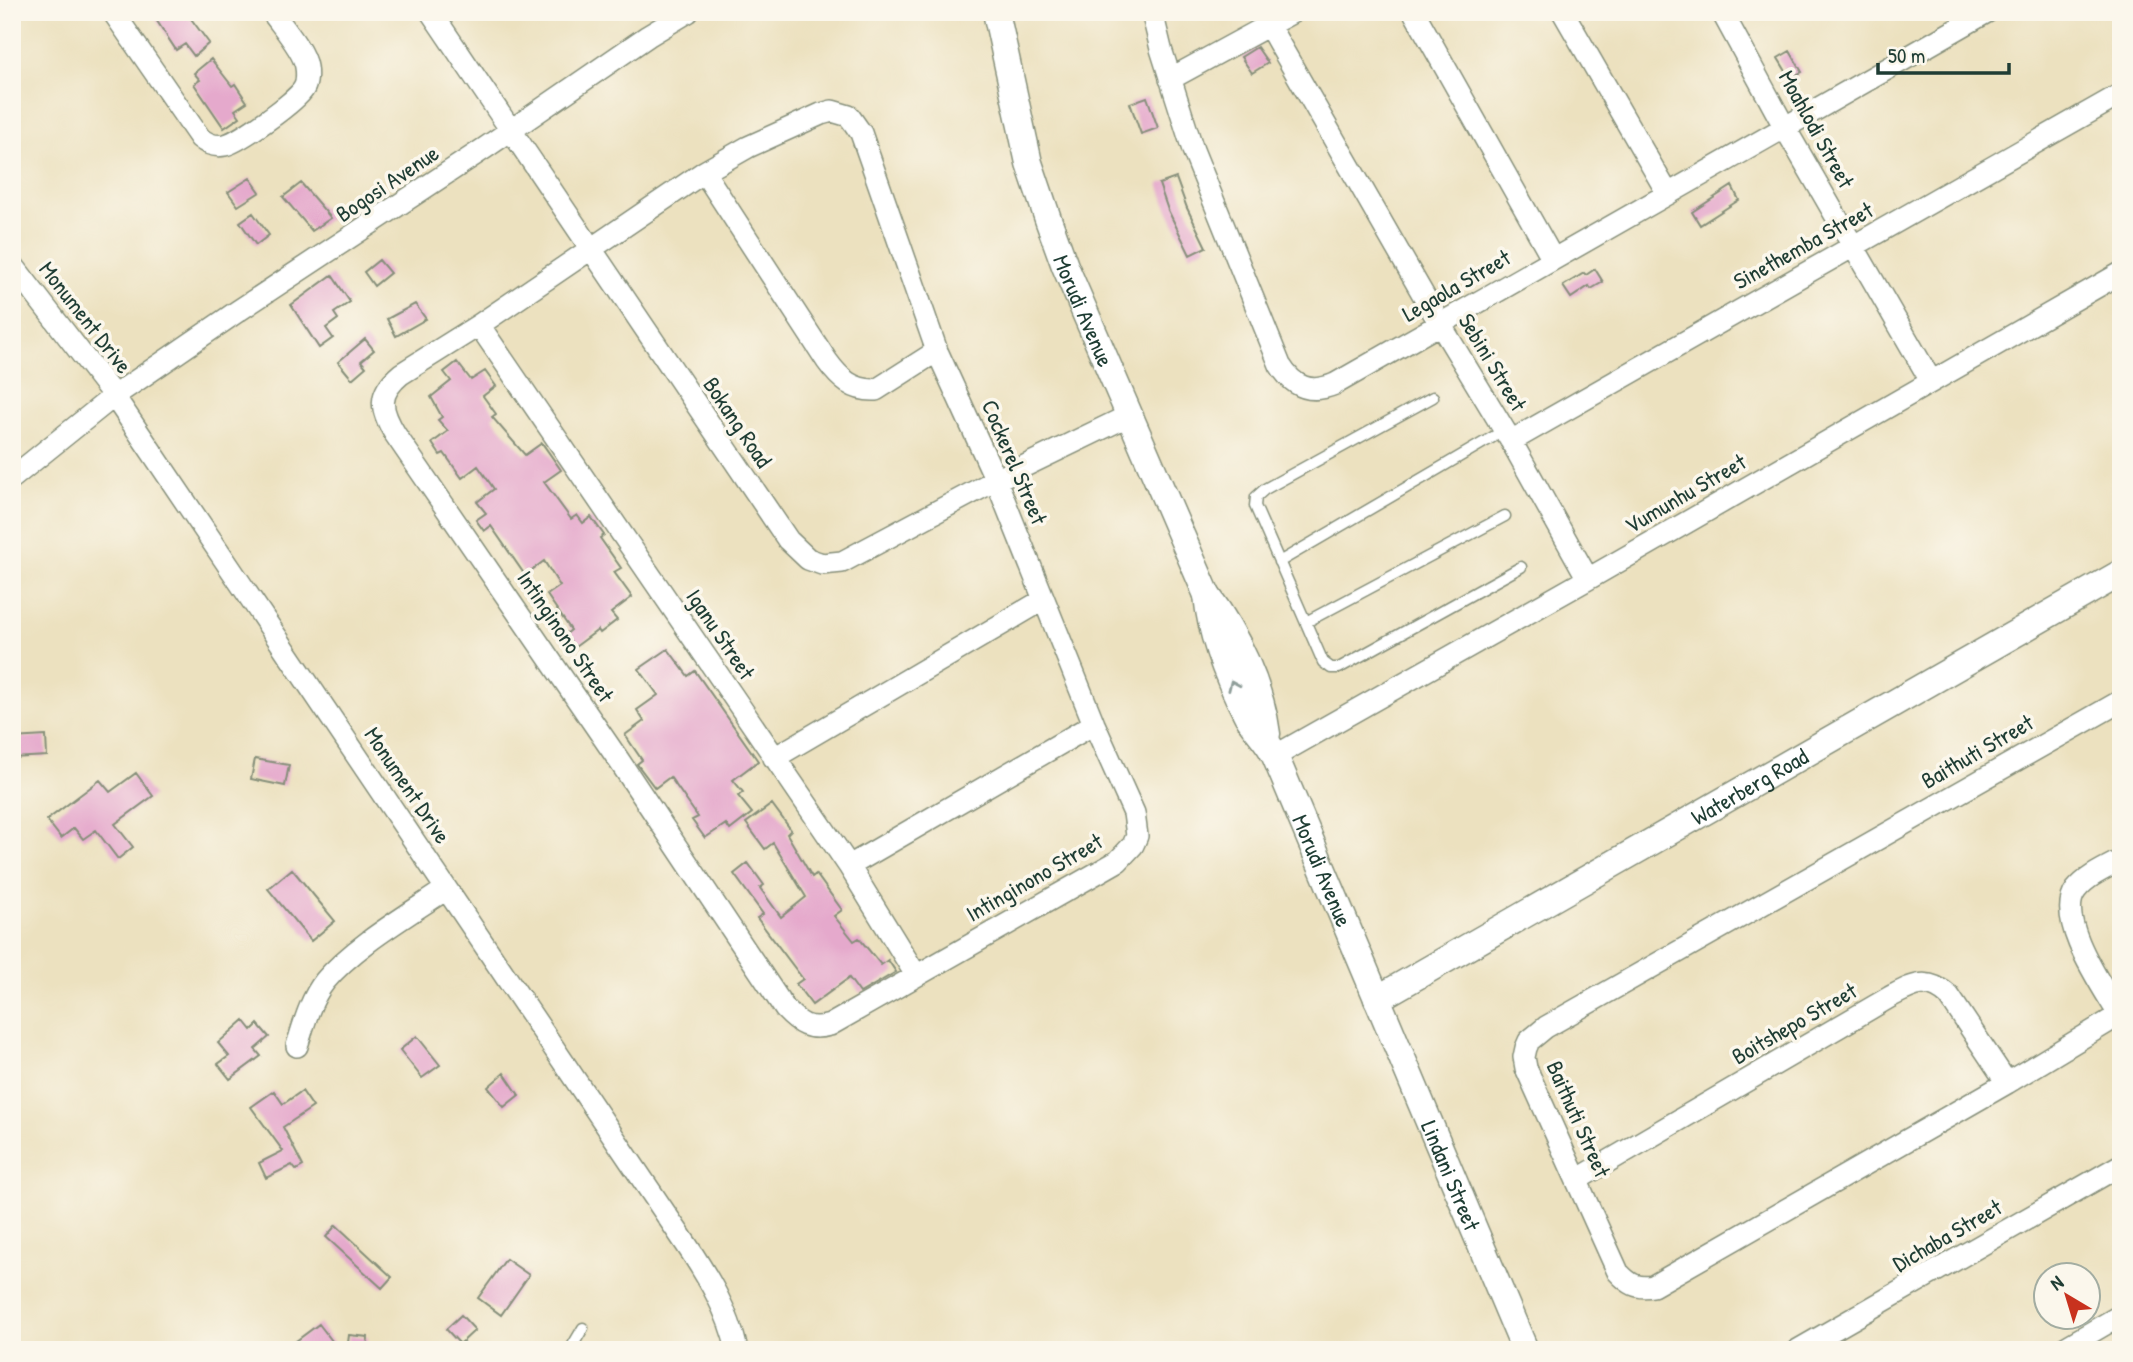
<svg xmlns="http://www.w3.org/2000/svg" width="2133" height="1362" viewBox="0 0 2133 1362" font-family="'Patrick Hand',sans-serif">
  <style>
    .building { fill: #e5a9cc }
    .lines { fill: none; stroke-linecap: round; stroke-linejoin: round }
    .service-casing { stroke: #868f7a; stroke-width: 13 }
    .minor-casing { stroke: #868f7a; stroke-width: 24 }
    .tertiary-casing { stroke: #868f7a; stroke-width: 29 }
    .service { stroke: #fff; stroke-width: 10 }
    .minor { stroke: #fff; stroke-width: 21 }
    .tertiary { stroke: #fff; stroke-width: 26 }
    .oneway { stroke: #8f9e9a }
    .labels { text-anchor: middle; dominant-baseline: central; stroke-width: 7; stroke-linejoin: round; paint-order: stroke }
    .street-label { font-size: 23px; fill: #1f3d34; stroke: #fbf7ec }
  </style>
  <rect width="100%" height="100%" fill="#fbf7ec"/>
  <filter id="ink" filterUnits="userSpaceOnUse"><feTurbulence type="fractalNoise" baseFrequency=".0143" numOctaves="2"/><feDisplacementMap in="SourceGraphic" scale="14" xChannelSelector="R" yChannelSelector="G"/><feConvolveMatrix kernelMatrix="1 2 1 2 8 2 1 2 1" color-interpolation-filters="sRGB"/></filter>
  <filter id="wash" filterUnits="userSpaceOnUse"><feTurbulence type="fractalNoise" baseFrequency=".00686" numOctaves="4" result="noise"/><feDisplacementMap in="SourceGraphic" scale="28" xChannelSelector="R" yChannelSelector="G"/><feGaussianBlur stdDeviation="1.57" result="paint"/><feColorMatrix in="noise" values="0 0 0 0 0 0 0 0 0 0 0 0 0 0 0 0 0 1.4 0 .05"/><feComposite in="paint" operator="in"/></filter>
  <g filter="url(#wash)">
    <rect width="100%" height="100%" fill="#ece1bf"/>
    <g id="blocks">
      <path class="building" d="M151,12H186L209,43L194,56L185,44L176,50Z
        M1257,47L1268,63L1252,73L1241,57Z
        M1790,51L1802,72L1790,78L1778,58Z
        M211,59L232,86L235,84L247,102L235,110L240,117L224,128L194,84L200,80L194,73Z
        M1147,97L1158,128L1141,134L1130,103Z
        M250,178L260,192L238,206L228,192Z
        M1176,178L1187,208L1206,247L1190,255L1168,210L1159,184Z
        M301,183L331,218L312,231L283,197Z
        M1732,186L1739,200L1700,225L1692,212Z
        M253,213L269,235L256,245L240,222Z
        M379,260L390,273L374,286L364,272Z
        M1595,269L1603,282L1591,289L1589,286L1571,298L1563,286L1584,273L1586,275Z
        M332,275L350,302L334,313L338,319L326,328L333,338L319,348L291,305Z
        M415,304L426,319L396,336L387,319Z
        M365,339L374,350L361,361L366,367L352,379L338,362Z
        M457,362L471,380L485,371L496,386L483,396L496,414L492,417L525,455L542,443L561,470L544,482L571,519L577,515L583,523L591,517L604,535L600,538L621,568L614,572L632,597L611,613L617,620L600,633L598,630L575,647L565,635L571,630L547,595L560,586L544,561L525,575L491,526L484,531L476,520L486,513L477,502L494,489L478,466L462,478L444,453L440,455L432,443L448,431L438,420L442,417L431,397L451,381L444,372Z
        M668,649L688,676L695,671L758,761L733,780L743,792L738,796L752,813L730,830L726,824L705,838L692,820L698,817L670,777L655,788L637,764L642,760L625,735L644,721L637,710L658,695L639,669Z
        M46,736L47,756L12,758V738Z
        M255,759L289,765L285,786L251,779Z
        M136,773L153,796L115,824L133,847L118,859L96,830L83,839L74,828L61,838L47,820L100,780L110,792Z
        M772,804L791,830L787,834L812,877L816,874L842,910L834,916L854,941L859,938L881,965L888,960L896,972L860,993L849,978L812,1005L796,984L803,979L757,918L763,914L734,874L748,863L764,885L760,888L781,917L806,897L773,843L765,849L746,823Z
        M292,869L335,921L311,941L268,889Z
        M244,1020L252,1030L258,1024L269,1037L255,1049L261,1056L230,1079L218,1064L229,1056L218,1043Z
        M417,1036L440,1065L422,1078L400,1050Z
        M504,1073L519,1095L504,1107L488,1087Z
        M274,1091L283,1104L302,1091L313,1107L283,1127L303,1166L296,1170L292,1165L266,1178L259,1163L283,1151L251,1107Z
        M336,1225L392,1277L382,1288L326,1237Z
        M506,1259L529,1275L501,1315L478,1298Z
        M461,1315L475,1330L460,1344L446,1329Z
        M319,1324L339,1350H284Z
        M349,1335L368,1337L367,1350H347Z"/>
    </g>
  </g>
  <g filter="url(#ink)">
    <use href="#blocks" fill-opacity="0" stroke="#868f7a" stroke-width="2"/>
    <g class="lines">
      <defs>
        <path id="service" d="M1433,397L1265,489L1256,497L1255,506L1323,662L1331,668H1339L1521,567
          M1279,562L1505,430
          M1306,622L1505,516
          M570,1350L583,1328"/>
        <path id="minor" d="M113,12L200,138C207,144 215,147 225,145C239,142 297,101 304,88C307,83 307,73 306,67C304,51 282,26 272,12
          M431,12L788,540L808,559L822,564L842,562L996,480L1130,415
          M1152,12L1161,49L1193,150L1280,365C1294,388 1311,394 1335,384L1987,12
          M1414,12L1553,259
          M1563,12L1668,194
          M1722,12L1785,128L1931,381
          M1269,26L1440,324L1511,441L1588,579
          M1170,79L1293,12
          M832,111L849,116L861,133L937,351L996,480L1094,724L1134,813L1137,836L1133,845L1118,861L830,1025C809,1031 799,1024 785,1009L618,759L395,434C380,409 377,394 401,374L479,325L704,172L748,147L821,114Z
          M704,172L827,361C840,379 853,391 876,390L937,351
          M12,264L114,396L686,1244C708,1277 728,1310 737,1350
          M479,325L849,866L916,975
          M1511,441L2121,94
          M12,478L114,396L238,311L485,148L648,36L688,12
          M2121,701L1546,1027L1529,1041L1526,1048L1524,1057L1526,1068L1618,1272C1629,1284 1637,1289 1653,1286L2007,1083L2121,1014
          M1275,756L1588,579L2121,273
          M774,758L1043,600
          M2121,860C2106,868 2087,876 2076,890C2054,919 2105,990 2121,1018
          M849,866L1094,724
          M297,1046C304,1024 310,1000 325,981C354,946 408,915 446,889
          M1578,1179L1890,997C1913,985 1927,976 1949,996L2007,1083
          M1798,1350L2121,1165
          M2061,1350L2121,1315"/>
        <g id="tertiary">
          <path id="s1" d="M996,12L1029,163L1049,222L1065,266L1207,595C1236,634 1261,686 1267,734"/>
          <path id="s2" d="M1207,595C1211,637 1227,677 1247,715C1255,730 1268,740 1275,756L1525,1350"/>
          <path id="s3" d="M1377,999L2121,573"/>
        </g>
      </defs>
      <use href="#service" class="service-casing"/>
      <use href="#minor" class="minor-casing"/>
      <use href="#tertiary" class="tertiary-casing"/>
      <use href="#service" class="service"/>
      <use href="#minor" class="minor"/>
      <use href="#tertiary" class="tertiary"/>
    </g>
    <defs><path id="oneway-chevron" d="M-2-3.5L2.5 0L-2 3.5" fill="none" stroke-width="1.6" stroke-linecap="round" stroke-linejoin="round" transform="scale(1.75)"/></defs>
    <use class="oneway" href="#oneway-chevron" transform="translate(1233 685) rotate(-114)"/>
  </g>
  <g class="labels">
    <g class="street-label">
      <text transform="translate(1817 129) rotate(61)">Moahlodi Street</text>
      <text transform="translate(387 183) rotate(-34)">Bogosi Avenue</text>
      <text transform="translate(1803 245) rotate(-29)">Sinethemba Street</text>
      <text transform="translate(1456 285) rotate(-30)">Legaola Street</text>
      <text stroke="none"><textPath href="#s1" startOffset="312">Morudi Avenue</textPath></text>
      <text transform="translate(86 317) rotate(52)">Monument Drive</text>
      <text transform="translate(1493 362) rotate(59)">Sebini Street</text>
      <text transform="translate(738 422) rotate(56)">Bokang Road</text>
      <text transform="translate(1015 462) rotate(67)">Cockerel Street</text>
      <text transform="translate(1685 493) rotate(-30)">Vumunhu Street</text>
      <text transform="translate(721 634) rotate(56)">Iganu Street</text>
      <text transform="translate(566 636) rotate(56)">Intinginono Street</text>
      <text transform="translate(1977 751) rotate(-30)">Baithuti Street</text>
      <text transform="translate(408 785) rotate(56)">Monument Drive</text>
      <text stroke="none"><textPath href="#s3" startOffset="429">Waterberg Road</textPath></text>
      <text stroke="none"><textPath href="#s2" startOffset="301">Morudi Avenue</textPath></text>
      <text transform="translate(1034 877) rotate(-30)">Intinginono Street</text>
      <text transform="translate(1794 1023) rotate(-30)">Boitshepo Street</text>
      <text transform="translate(1579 1119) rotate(66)">Baithuti Street</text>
      <text stroke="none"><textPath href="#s2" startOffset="632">Lindani Street</textPath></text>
      <text transform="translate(1947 1235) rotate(-30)">Dichaba Street</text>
    </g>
  </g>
  <rect width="2133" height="1362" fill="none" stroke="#fbf7ec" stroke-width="42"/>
  <g transform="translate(2067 1296) rotate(322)"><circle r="33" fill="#fbf7ec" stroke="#a3ada2" stroke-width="2"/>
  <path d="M0-5L12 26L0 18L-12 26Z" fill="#c8321e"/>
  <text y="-10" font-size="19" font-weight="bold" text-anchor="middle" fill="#1f3d34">N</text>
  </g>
  <path d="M1878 63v10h131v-10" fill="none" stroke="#1f3d34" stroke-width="3.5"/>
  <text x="1888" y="63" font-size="21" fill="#1f3d34" stroke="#fbf7ec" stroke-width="5" paint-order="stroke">50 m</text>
</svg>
